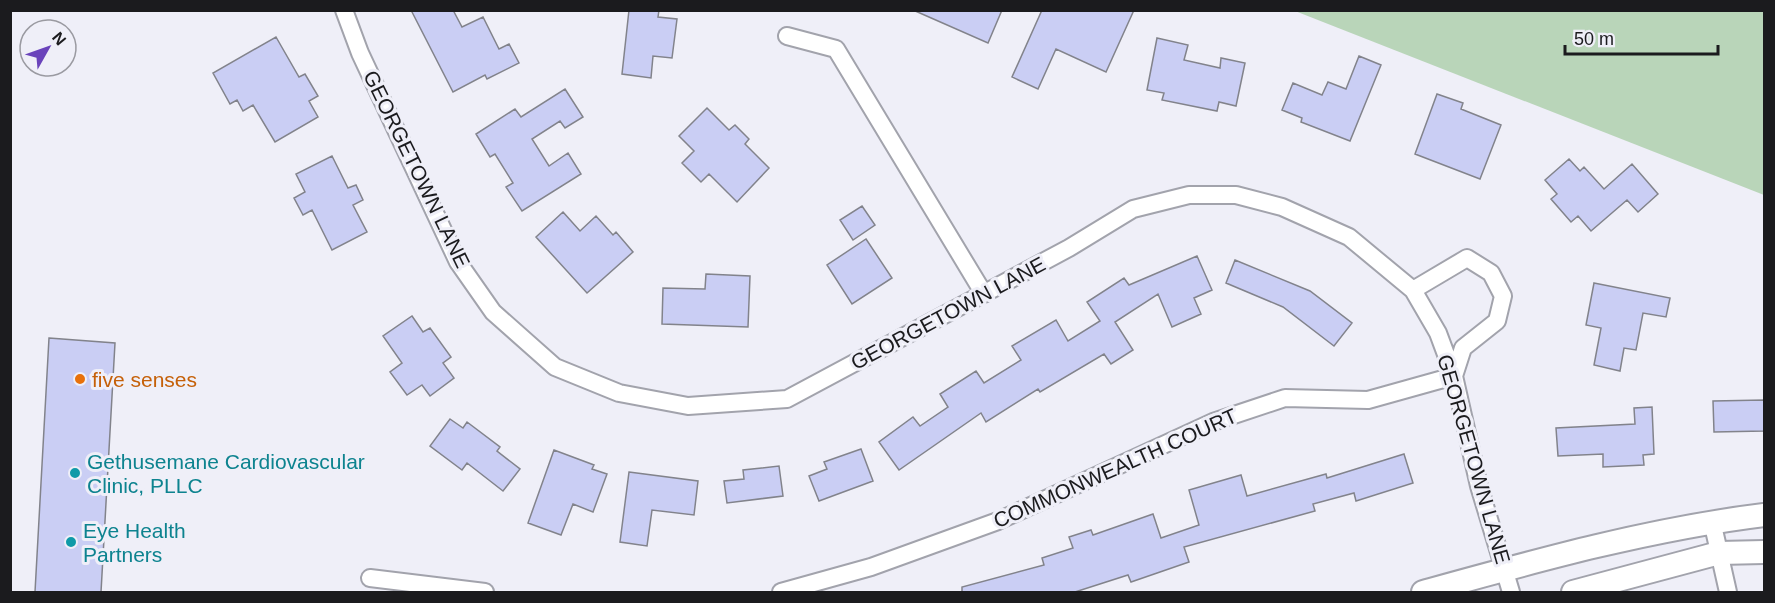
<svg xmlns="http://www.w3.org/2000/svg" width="1775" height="603" viewBox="0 0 1775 603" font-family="Helvetica,sans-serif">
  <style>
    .green { fill: #b9d5b9 }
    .building { fill: #cacef4; stroke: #82838b; stroke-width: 1.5 }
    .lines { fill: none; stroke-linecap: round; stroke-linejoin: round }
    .street-casing { stroke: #a2a3ac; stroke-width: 20 }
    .secondary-casing { stroke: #a2a3ac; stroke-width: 26 }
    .street { stroke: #fff; stroke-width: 16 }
    .secondary { stroke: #fff; stroke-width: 22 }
    .food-dot { fill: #e8710a; stroke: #efeff8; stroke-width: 2 }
    .culture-dot { fill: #0f9aa8; stroke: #efeff8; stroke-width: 2 }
    .labels { text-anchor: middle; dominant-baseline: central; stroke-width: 6; stroke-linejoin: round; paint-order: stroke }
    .street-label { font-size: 21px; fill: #1b1b1e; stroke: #efeff8 }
    .food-label { font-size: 21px; fill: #c56008; stroke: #efeff8; text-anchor: start }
    .culture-label { font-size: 21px; fill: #0d838f; stroke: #efeff8; text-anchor: start }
  </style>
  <rect width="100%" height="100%" fill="#efeff8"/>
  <path class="green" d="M1295,11H1764V195Z"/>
  <path class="building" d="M411,10H453L462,27L483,17L499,49L509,44L519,63L487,79L485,75L453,92Z
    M629,10H659L658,17L677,19L672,58L653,56L651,78L622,74Z
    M913,10H1002L988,43Z
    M1042,10H1134L1106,72L1056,49L1038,89L1012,77Z
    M276,37L299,77L305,74L318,96L309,101L318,117L275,142L253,105L243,111L237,100L230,104L213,73Z
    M1157,38L1188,45L1184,60L1220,68L1221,58L1245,63L1236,106L1219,102L1217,111L1162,100L1164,93L1147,90Z
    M1359,56L1381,65L1350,141L1301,122L1302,118L1282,110L1293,83L1322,95L1328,82L1346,89Z
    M565,89L583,117L565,128L560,121L532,139L549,166L568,153L581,174L522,211L506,187L513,183L495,154L490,157L476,134L515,109L521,117Z
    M1437,94L1463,103L1461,109L1501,125L1480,179L1415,154Z
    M707,108L729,130L735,125L749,139L745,144L769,168L737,202L709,174L701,182L682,163L694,151L679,136Z
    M332,156L348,188L356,185L363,200L353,205L367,232L332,250L312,210L303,215L294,198L305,192L296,174Z
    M1569,159L1580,171L1584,167L1604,189L1632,164L1658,194L1638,212L1627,200L1591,231L1578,216L1571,222L1551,199L1557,194L1545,180Z
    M862,206L875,225L853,240L840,220Z
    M563,212L580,231L596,216L613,235L616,232L633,252L587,293L536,237Z
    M866,239L892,278L852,304L827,265Z
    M1197,256L1212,290L1194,298L1201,314L1172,327L1158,294L1115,322L1133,350L1111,364L1104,354L1040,392L1038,389L986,422L981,413L899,470L879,442L913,417L920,426L948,407L940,394L976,371L984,383L1021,360L1012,346L1056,320L1068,341L1100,321L1087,302L1124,278L1129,285Z
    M1235,260L1310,291L1352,323L1334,346L1283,307L1226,283Z
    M706,274L750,276L748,327L662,324L663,288L705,289Z
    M1594,283L1670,298L1666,317L1643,313L1636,350L1624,348L1620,371L1594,365L1601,328L1586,325Z
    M412,316L423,332L430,328L451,357L443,363L454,378L430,396L422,385L407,395L390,372L402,363L383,336Z
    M49,338L115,343L101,592H35Z
    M1764,400V431L1714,432L1713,401Z
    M1652,407L1654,454L1643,455L1644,465L1603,467V454L1558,456L1556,428L1635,424L1634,408Z
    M450,419L463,428L467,422L500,447L497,451L520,469L503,491L467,463L462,470L430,446Z
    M861,449L873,481L819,501L809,476L827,469L824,462Z
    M554,450L594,465L592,469L607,474L593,512L573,504L561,535L528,523Z
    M1404,454L1413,483L1356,501L1354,493L1313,504L1315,511L1184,547L1189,562L1131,582L1128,575L1075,592H962V587L1044,565L1042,558L1073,548L1069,537L1091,530L1093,535L1153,514L1161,538L1199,525L1189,490L1241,475L1247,496L1326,474L1327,478Z
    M779,466L783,496L727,503L724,481L744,479L743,470Z
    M629,472L698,481L694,515L652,510L647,546L620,542Z"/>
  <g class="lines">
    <defs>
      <path id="street" d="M344,10L360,53L458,262L493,312L555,367L619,393L688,406L787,399L1069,248L1133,209L1189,195H1236L1282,207L1349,237L1413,290L1438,333L1454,376L1479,486L1511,592
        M787,36L836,49L984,294
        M1712,521L1728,592
        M370,578L485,592
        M781,592L871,567L998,521L1213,422L1285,398L1368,400L1454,376L1463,348L1497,321L1503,296L1491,273L1467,258L1413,290"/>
      <path id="secondary" d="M1423,592C1535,561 1649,529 1764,515
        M1573,592L1719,553L1764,552"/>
    </defs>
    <use href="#street" class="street-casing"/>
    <use href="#secondary" class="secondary-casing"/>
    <use href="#street" class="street"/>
    <use href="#secondary" class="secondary"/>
  </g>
  <circle class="food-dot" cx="80" cy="379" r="6"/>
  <g class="culture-dot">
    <circle cx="75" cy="473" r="6"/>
    <circle cx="71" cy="542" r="6"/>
  </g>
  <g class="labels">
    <g class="street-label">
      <text transform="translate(417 169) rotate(64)">GEORGETOWN LANE</text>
      <text transform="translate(948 313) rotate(-28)">GEORGETOWN LANE</text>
      <text transform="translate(1474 459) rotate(74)">GEORGETOWN LANE</text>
      <text transform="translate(1115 468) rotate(-24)">COMMONWEALTH COURT</text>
    </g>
    <g class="food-label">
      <text x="92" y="379">five senses</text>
    </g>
    <g class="culture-label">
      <text x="87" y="461">Gethusemane Cardiovascular<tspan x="87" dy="24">Clinic, PLLC</tspan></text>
      <text x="83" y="530">Eye Health<tspan x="83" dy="24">Partners</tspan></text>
    </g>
  </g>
  <rect width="1775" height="603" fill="none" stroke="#1b1b1e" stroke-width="24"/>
  <g transform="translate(48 48) rotate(50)"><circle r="28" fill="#efeff8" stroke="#9a9aa1" stroke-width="1.5"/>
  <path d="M0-4.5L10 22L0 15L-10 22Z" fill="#6a43bb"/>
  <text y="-9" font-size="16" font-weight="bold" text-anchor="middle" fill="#1b1b1e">N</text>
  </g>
  <path d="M1565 45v9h153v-9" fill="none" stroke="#1b1b1e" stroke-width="3"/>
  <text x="1574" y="45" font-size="18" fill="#1b1b1e" stroke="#efeff8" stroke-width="4.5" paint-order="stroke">50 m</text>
</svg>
